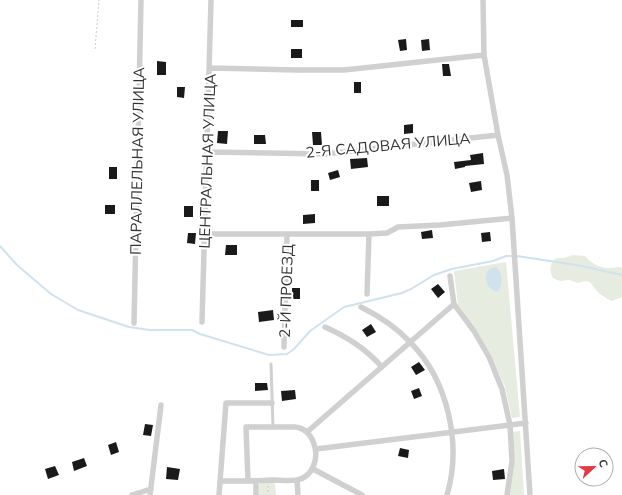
<svg xmlns="http://www.w3.org/2000/svg" width="622" height="495" viewBox="0 0 622 495" font-family="Mulish,sans-serif">
  <style>
    .green { fill: #e6ecdf }
    .water { fill: #cfe2ee }
    .lines { fill: none; stroke-linecap: round; stroke-linejoin: round }
    .stream { stroke: #cfe2ee; stroke-width: 2 }
    .building { fill: #1a1a1a }
    .path { stroke: #cdcdcd; stroke-width: 1; stroke-dasharray: 2 2; stroke-linecap: butt }
    .lane { stroke: #d0d0d0; stroke-width: 3 }
    .street { stroke: #d0d0d0; stroke-width: 5.5 }
    .labels { text-anchor: middle; dominant-baseline: central; stroke-width: 4; stroke-linejoin: round; paint-order: stroke }
    .street-label { font-size: 15px; fill: #333; stroke: #fff }
  </style>
  <rect width="100%" height="100%" fill="#fff"/>
  <path class="green" d="M573,255L585,256C592,264 601,269 612,268C616,268 618,266 622,268V297L612,301C602,297 596,291 590,282L585,281L578,283L569,280L560,281L553,278C549,269 549,265 556,258H564Z
    M506,262L520,417L512,418L505,387L491,355L474,326L458,304L454,271Z
    M520,431L524,495H509L513,432Z
    M261,483H275L276,495H259V485Z"/>
  <path class="water" d="M496,267C503,272 503,285 498,292C486,291 479,269 496,267Z"/>
  <g class="lines">
    <path class="stream" d="M0,246L17,265L51,294L78,310L129,327L150,330H192L200,334L269,355L287,354L294,349L310,331L344,307L402,293L411,289L434,275L452,269L493,261L506,256H512
      M517,256L582,266L622,275"/>
  </g>
  <path class="building" d="M291,20H303V27H291Z
    M406,39L407,50L400,51L398,40Z
    M429,39L430,50L422,51L421,40Z
    M291,49H302V58H291Z
    M157,61L166,62V75H157Z
    M442,64H449L451,76H443Z
    M354,82H361V93H354Z
    M177,87H185L184,98L177,97Z
    M413,124V133L404,134V125Z
    M218,131H228L227,144L217,143Z
    M312,132H321L322,145H313Z
    M254,135H265L266,144H254Z
    M483,153L484,164L465,166V167L455,169L454,162L471,160L470,155Z
    M367,158L368,167L351,169L350,159Z
    M109,167H117V179H109Z
    M338,170L340,177L330,180L328,173Z
    M311,180H319V191H311Z
    M481,181L482,190L471,192L469,183Z
    M377,196H389V206H377Z
    M105,205H115V214H105Z
    M184,206H193V217H184Z
    M315,214V223L303,224V215Z
    M432,230L433,238L422,239L421,232Z
    M490,232L491,241L482,242L481,233Z
    M188,233H196L195,244L187,243Z
    M226,245H237V255H225Z
    M438,284L445,292L438,298L431,289Z
    M292,288H300V299H292Z
    M273,310L274,320L259,322L258,312Z
    M371,324L376,332L367,337L362,330Z
    M419,362L425,370L416,375L411,367Z
    M255,383H267L268,390L255,391Z
    M419,388L422,396L414,399L411,391Z
    M295,390L296,399L282,401L281,391Z
    M145,424L153,425L151,436L143,435Z
    M116,442L119,452L111,455L108,445Z
    M400,448L409,450L408,458L398,456Z
    M84,458L87,466L74,471L72,462Z
    M55,466L59,475L48,479L45,469Z
    M167,467L180,469L178,480L166,479Z
    M504,469L505,479L493,480L492,471Z"/>
  <g class="lines">
    <path class="path" d="M95,49L99,0
      M268,486V495"/>
    <path class="lane" d="M271,364L273,427"/>
    <path class="street" d="M483,0L484,55L498,135L507,175L512,218L530,495
      M209,68L297,70H344L484,55
      M207,152L325,154L498,135
      M205,234H369L387,233L398,227L440,225L512,218
      M450,276L454,304L474,331L489,357L502,389L510,425L512,461L507,495
      M367,294L369,234
      M361,307C379,316 396,327 410,342C448,380 462,444 447,495
      M202,322L211,0
      M134,323L141,0
      M325,327C347,337 365,348 382,367
      M284,347L287,234
      M307,432L454,304
      M316,449L526,423
      M313,469L362,495
      M297,480L298,495
      M220,481C237,481 255,481 272,480C280,480 289,481 297,480C313,477 319,458 314,444C311,435 305,428 295,427H246L248,481
      M256,481V495
      M132,495L151,489
      M150,495L161,405
      M219,495L226,403H272"/>
  </g>
  <g class="labels">
    <g class="street-label">
      <text transform="translate(388 145) rotate(-5)">2-Я САДОВАЯ УЛИЦА</text>
      <text transform="translate(137 161) rotate(-89)">ПАРАЛЛЕЛЬНАЯ УЛИЦА</text>
      <text transform="translate(207 161) rotate(-88)">ЦЕНТРАЛЬНАЯ УЛИЦА</text>
      <text transform="translate(286 291) rotate(-88)">2-Й ПРОЕЗД</text>
    </g>
  </g>
  <g transform="translate(594 467) rotate(68)"><circle r="19" fill="#ffffff" stroke="#adadad"/>
  <path d="M0-3L7 15L0 10L-7 15Z" fill="#e63946"/>
  <text y="-6" font-size="11" font-weight="bold" text-anchor="middle" fill="#333333">С</text>
  </g>
</svg>
